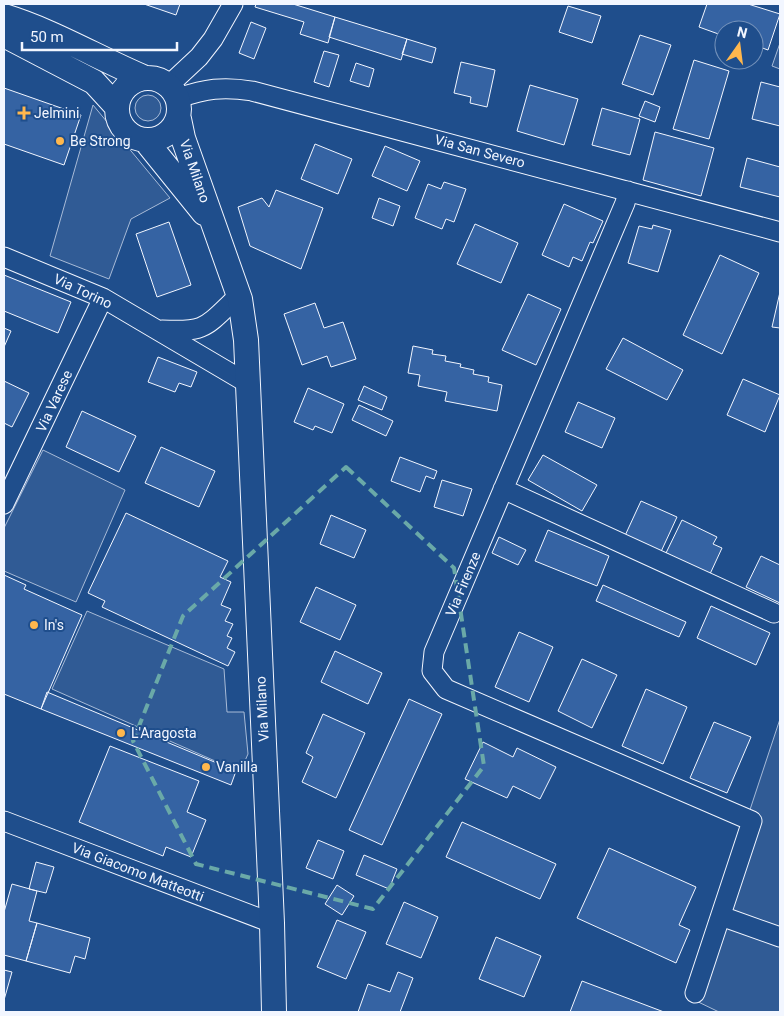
<svg xmlns="http://www.w3.org/2000/svg" width="784" height="1016" viewBox="0 0 784 1016" font-family="Roboto,sans-serif">
  <style>
    .built { fill: #305b95; stroke: #a8bbd7 }
    .building { fill: #3563a3; stroke: #f2f6ff }
    .lines { fill: none; stroke-linecap: round; stroke-linejoin: round }
    .minor-casing { stroke: #f2f6ff; stroke-width: 21 }
    .tertiary-casing { stroke: #f2f6ff; stroke-width: 26 }
    .minor { stroke: #1f4e8c; stroke-width: 19 }
    .tertiary { stroke: #1f4e8c; stroke-width: 24 }
    .marked { fill: none; stroke: #6aa9a8; stroke-width: 4; stroke-dasharray: 10 6; stroke-linejoin: round }
    .poi-dot { fill: #ffb74d; stroke: #1f4e8c; stroke-width: 2 }
    .labels { text-anchor: middle; dominant-baseline: central; stroke-width: 4; stroke-linejoin: round; paint-order: stroke }
    .poi-label { font-size: 14px; fill: #f2f6ff; stroke: #1f4e8c; text-anchor: start }
    .street-label { font-size: 14px; fill: #f2f6ff; stroke: #1f4e8c }
  </style>
  <rect width="100%" height="100%" fill="#1f4e8c"/>
  <path class="built" d="M780,43V69L772,66Z
    M135 108a13 13 0 1 1 26 0a13 13 0 1 1-26 0Z
    M93,105L170,198L131,219L109,279L50,256Z
    M43,450L125,490L76,602L4,571V528Z
    M87,611L224,669L227,712H244L248,754L240,772L52,689Z
    M780,719V1012H719L688,997Z"/>
  <path class="building" d="M144,4H180L176,15Z
    M256,4H293L335,17L328,43L300,34L304,22L255,7Z
    M707,4H748L780,14L768,50L754,45V30H724V36L699,27Z
    M568,6L601,16L592,43L559,32Z
    M335,17L407,39L401,60L329,37Z
    M251,22L266,28L254,59L239,53Z
    M640,35L671,45L653,95L622,84Z
    M407,39L436,48L432,63L402,54Z
    M324,51L339,55L329,87L314,82Z
    M694,60L729,71L709,139L673,129Z
    M461,62L495,70L487,107L470,103L471,97L454,93Z
    M356,63L374,69L369,87L350,81Z
    M761,82L780,87V126L752,119Z
    M530,85L578,99L564,145L517,131Z
    M4,88L81,115L64,165L4,144Z
    M645,101L660,107L655,122L639,116Z
    M602,108L640,119L630,155L592,145Z
    M655,132L714,148L701,196L643,180Z
    M315,144L352,159L338,194L301,179Z
    M385,146L420,161L407,191L372,176Z
    M747,158L780,167V197L740,187Z
    M444,182L466,189L454,222L446,219L442,229L415,218L428,184L441,189Z
    M276,190L323,208L301,269L250,246L238,207L262,198L269,207Z
    M379,198L400,206L393,226L372,218Z
    M564,204L603,221L593,243L590,242L582,261L573,257L569,267L542,255Z
    M169,222L191,285L157,297L136,234Z
    M475,224L518,243L501,283L457,264Z
    M653,225L671,230L658,272L628,263L639,226L652,229Z
    M720,255L759,273L722,354L683,335Z
    M4,275L71,302L58,333L4,311Z
    M780,292V328L772,327Z
    M528,294L561,309L536,365L502,350Z
    M315,303L324,328L343,322L356,359L331,367L327,356L302,365L284,314Z
    M4,328L11,331L4,347Z
    M623,338L683,370L667,400L606,369Z
    M413,346L433,350L432,354L446,356L445,361L461,364L460,367L474,370L473,374L489,377L488,382L502,385L497,411L445,401L447,392L418,386L420,375L408,373Z
    M158,357L197,372L191,387L179,383L175,392L148,382Z
    M743,379L780,395L765,432L727,415Z
    M4,381L29,393L12,427L4,423Z
    M364,386L387,397L382,410L358,400Z
    M308,388L344,404L332,433L315,426L313,430L294,422Z
    M578,402L615,418L602,448L565,432Z
    M359,405L393,421L386,436L352,420Z
    M82,411L136,436L119,472L66,447Z
    M161,447L215,471L199,507L145,483Z
    M543,455L597,485L582,511L528,480Z
    M400,457L437,471L434,479L426,476L420,492L391,481Z
    M442,480L472,489L463,516L434,507Z
    M641,501L677,517L659,556L623,540Z
    M126,513L228,561L220,577L231,582L221,605L231,609L225,621L233,624L227,636L232,638L227,648L235,652L228,666L102,607L105,601L88,593Z
    M331,515L366,530L354,558L320,544Z
    M682,520L717,537L713,544L722,548L710,574L666,553Z
    M548,530L609,556L597,586L535,561Z
    M499,537L526,550L518,565L492,553Z
    M761,556L780,565V603L746,587Z
    M4,575L26,585L24,589L82,615L41,709L4,694Z
    M603,585L686,622L679,637L596,601Z
    M316,587L356,605L340,640L300,622Z
    M711,606L770,633L756,665L697,638Z
    M519,632L553,647L529,702L495,687Z
    M335,651L382,673L368,704L321,682Z
    M582,659L617,675L592,728L558,711Z
    M646,689L687,707L663,764L622,746Z
    M47,692L236,771L231,785L41,709Z
    M409,699L442,714L382,845L349,830Z
    M323,714L365,733L336,798L302,782L313,757L306,753Z
    M714,722L751,737L727,793L690,778Z
    M483,742L513,757L517,748L556,767L540,799L513,786L507,798L465,779Z
    M110,746L199,781L187,812L206,820L191,857L166,847L163,856L79,822Z
    M462,822L556,864L540,899L446,857Z
    M318,840L344,851L333,879L306,868Z
    M609,848L696,887L679,925L690,930L676,963L577,918Z
    M364,855L397,869L389,889L356,875Z
    M36,862L54,867L46,893L29,889Z
    M12,884L37,891L29,921L37,923L26,961L4,955V912Z
    M337,885L354,896L342,915L325,904Z
    M404,902L438,917L421,958L386,944Z
    M337,920L366,932L346,979L317,967Z
    M37,923L90,938L85,959L75,956L70,973L26,961Z
    M496,937L541,956L524,997L479,979Z
    M4,970L12,972L4,1000Z
    M398,972L413,978L400,1012H358L368,984L390,992Z
    M582,981L664,1012H570Z"/>
  <g class="lines">
    <defs>
      <path id="minor" d="M169,85L199,57L213,39L233,4
        M178,98C206,89 222,86 252,91L780,232
        M628,191L625,203L434,652L432,671L446,689L752,821L695,993
        M4,257L103,298L242,380
        M162,330C203,332 204,329 233,301
        M503,489L774,613
        M4,504L103,298
        M4,821L272,923
        M721,916L780,937"/>
      <path id="tertiary" d="M4,16C53,31 96,57 143,77
        M4,35L94,82L116,106
        M117 109a31 31 0 1 1 62 0a31 31 0 1 1-62 0Z
        M179,119L183,138L240,299L246,340L272,923L274,1012
        M145,140L204,213"/>
    </defs>
    <use href="#minor" class="minor-casing"/>
    <use href="#tertiary" class="tertiary-casing"/>
    <use href="#minor" class="minor"/>
    <use href="#tertiary" class="tertiary"/>
  </g>
  <path class="marked" d="M346,467L454,568L484,766L373,909L196,864L133,741L183,616Z"/>
  <g class="poi-dot">
    <path d="M21.5 105.5h5v5h5v5h-5v5h-5v-5h-5v-5h5z"/>
    <circle cx="60" cy="141" r="5"/>
    <circle cx="34" cy="625" r="5"/>
    <circle cx="121" cy="733" r="5"/>
    <circle cx="206" cy="767" r="5"/>
  </g>
  <g class="labels">
    <g class="poi-label">
      <text x="34" y="113">Jelmini</text>
      <text x="70" y="141">Be Strong</text>
      <text x="44" y="625">In's</text>
      <text x="131" y="733">L'Aragosta</text>
      <text x="216" y="767">Vanilla</text>
    </g>
    <g class="street-label">
      <text transform="translate(480 151) rotate(15)">Via San Severo</text>
      <text transform="translate(195 171) rotate(71)">Via Milano</text>
      <text transform="translate(83 291) rotate(25)">Via Torino</text>
      <text transform="translate(54 401) rotate(-65)">Via Varese</text>
      <text transform="translate(463 584) rotate(-67)">Via Firenze</text>
      <text transform="translate(262 709) rotate(-93)">Via Milano</text>
      <text transform="translate(138 872) rotate(21)">Via Giacomo Matteotti</text>
    </g>
  </g>
  <rect width="784" height="1016" fill="none" stroke="#f2f6ff" stroke-width="10"/>
  <g transform="translate(739 45) rotate(14)"><circle r="24" fill="#1f4e8c" stroke="#7391ba"/>
  <path d="M0-4L9 19L0 12L-9 19Z" fill="#ffb74d"/>
  <text y="-8" font-size="14" font-weight="bold" text-anchor="middle" fill="#f2f6ff">N</text>
  </g>
  <path d="M22 42v8h155v-8" fill="none" stroke="#f2f6ff" stroke-width="2.5"/>
  <text x="30" y="42" font-size="15" fill="#f2f6ff" stroke="#1f4e8c" stroke-width="4" paint-order="stroke">50 m</text>
</svg>
